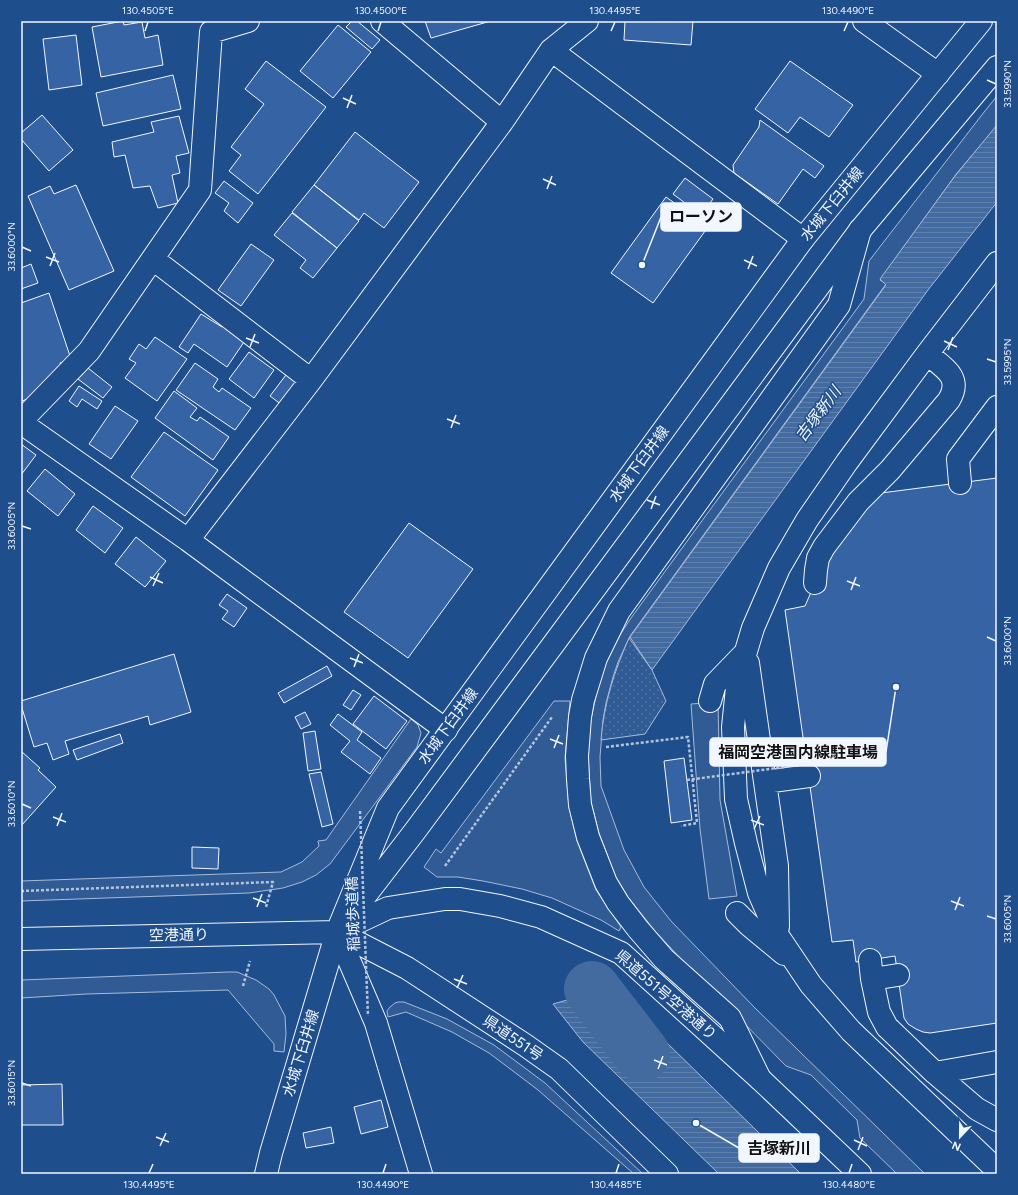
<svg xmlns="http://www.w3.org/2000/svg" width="1018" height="1195" viewBox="0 0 1018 1195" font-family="Figtree,'Noto Sans JP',sans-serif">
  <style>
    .built { fill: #305b95; stroke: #a8bbd7 }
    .garden { fill: url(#garden-dots); stroke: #a8bbd7 }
    .water { fill: url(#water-rules); stroke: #a8bbd7 }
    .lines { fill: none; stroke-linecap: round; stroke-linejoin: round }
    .river { stroke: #446ba0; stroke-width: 56 }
    .building { fill: #3563a3; stroke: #f2f6ff }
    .minor-casing { stroke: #f2f6ff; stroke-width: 24 }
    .major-casing { stroke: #f2f6ff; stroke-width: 24 }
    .path { stroke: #b3c4dc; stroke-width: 2.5; stroke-dasharray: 3 2; stroke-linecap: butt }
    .minor { stroke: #1f4e8c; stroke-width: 22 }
    .major { stroke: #1f4e8c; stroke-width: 22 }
    .path-bridge { stroke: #b3c4dc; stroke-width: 2.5; stroke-dasharray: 3 2; stroke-linecap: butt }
    .ticks { fill: none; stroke: #f2f6ff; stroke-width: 1.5 }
    .labels { text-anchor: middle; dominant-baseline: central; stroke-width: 3; stroke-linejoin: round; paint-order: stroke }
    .street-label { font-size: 15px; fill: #f2f6ff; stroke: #1f4e8c }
    .water-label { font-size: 16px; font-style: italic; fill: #f2f6ff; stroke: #1f4e8c }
    .leader { fill: none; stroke: #f2f6ff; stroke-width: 1.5 }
    .callout-dot { fill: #f2f6ff; stroke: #1f4e8c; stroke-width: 1.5 }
    .callout { fill: #f2f6ff; stroke: #f2f6ff; stroke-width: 1.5 }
    .callout-label { font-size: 16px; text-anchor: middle; font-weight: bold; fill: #111 }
    .neatline { fill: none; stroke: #f2f6ff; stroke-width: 1.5 }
    .ticks-label { font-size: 10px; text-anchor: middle; fill: #f2f6ff }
  </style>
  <defs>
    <pattern id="garden-dots" width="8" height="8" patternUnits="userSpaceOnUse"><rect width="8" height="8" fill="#305b95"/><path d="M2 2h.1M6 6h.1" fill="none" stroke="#4e73a5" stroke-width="1.8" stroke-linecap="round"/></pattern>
    <pattern id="water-rules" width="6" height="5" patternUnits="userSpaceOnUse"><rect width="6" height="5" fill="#446ba0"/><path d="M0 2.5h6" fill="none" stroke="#5f81ae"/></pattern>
  </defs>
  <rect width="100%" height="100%" fill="#1f4e8c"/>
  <path class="built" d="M997,96V126L957,173L880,280L886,284L630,636L618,662L613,677L606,703L603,720L600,757L601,786L624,850L644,887L671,921L755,1008L925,1174H897L860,1138L857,1120L811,1075L786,1066L682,960L655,931L628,897L616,877L599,833L591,802L588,755L591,719L599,683L608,658L620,635L631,618L864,299L869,261L981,116Z
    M554,701H570L565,758L569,807L577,841L596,890L621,927L619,931L601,920L552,898L522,889L483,881L458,877H437L424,867L436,849L441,853Z
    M718,702L720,800L737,896L709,899L700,829L691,704Z
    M411,719L418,725L421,733L417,747L330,864L316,875L302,882L283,888L249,893L21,901V881L281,872L302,862L319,846L318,841L326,840Z
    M228,972H237L256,980L269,989L274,995L285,1016L286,1034L284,1052L274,1051V1044L228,990L86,994L21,998V980Z
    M398,1002H404L447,1019L494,1045L545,1083L643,1174H634L538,1090L513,1071L489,1053L452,1032L406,1012L388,1017L387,1011L390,1007L395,1003Z"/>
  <path class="garden" d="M629,638L652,670L666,701L645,734L601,740C604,703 614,672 629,638Z"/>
  <path class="water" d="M997,125V202L928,290L652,670L630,637L886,285L880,279L955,176Z
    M616,986L644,1020L663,1039L801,1174H719L583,1042L553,1004Z"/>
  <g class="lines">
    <path class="river" d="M592,989L642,1054"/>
  </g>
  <path class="building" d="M123,21L124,25L142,22L145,38L158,35L163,65L101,77L92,27Z
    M352,21H357L380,40L372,49L346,27Z
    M425,21H491L431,38Z
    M625,21H693L691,45L624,40Z
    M338,25L371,52L333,98L300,71Z
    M76,35L82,85L49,90L43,39Z
    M266,61L326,107L258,194L229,171L241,155L231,147L264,104L245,89Z
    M790,61L853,105L829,137L800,117L788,133L755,109Z
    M173,75L181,109L103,126L96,93Z
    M42,115L73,150L49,171L21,139V133Z
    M179,116L189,153L176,156L180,173L172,175L178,203L158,208L150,186L133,188L125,155L114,157L112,142L154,132L151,122Z
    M760,120L824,166L815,178L803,169L778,204L734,173L733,165L759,127Z
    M355,132L419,182L384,228L364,213L359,220L314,185Z
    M685,178L713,199L701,215L673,194Z
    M224,181L253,203L238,223L224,211L229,203L215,193Z
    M76,185L114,271L69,290L28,196L50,186L54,194Z
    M314,185L359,221L337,248L292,212Z
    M666,197L708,227L653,303L611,273Z
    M292,213L337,248L313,278L300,268L306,260L274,235Z
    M251,244L274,260L241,306L218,290Z
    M31,264L38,283L21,289V268Z
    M49,293L71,359L60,363L62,368L46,392L22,401L21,303Z
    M201,314L222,327L223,324L246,339L227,367L194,344L188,353L179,347Z
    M155,337L187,359L157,401L125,378L136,363L129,359L139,344L146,349Z
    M249,352L274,370L254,398L229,379Z
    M195,363L218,379L213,387L219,392L222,388L251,408L235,430L176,390Z
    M88,368L112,387L103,398L78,379Z
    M289,371L301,379L282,405L270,396Z
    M79,386L102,401L97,409L82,399L77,407L69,401Z
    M174,391L197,408L190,417L197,421L200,417L229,437L213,460L155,418Z
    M115,406L138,421L111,459L89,444Z
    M164,432L218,470L185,516L131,477Z
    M21,444L36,455L21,475Z
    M45,469L75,494L58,516L27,491Z
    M997,478V1023L930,1033L923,1032L916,1029L908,1024L904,1018L895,956L856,962L853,940L832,942L785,610L805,606L815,583L852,518L881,493Z
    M93,506L123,528L105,553L76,530Z
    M409,523L473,569L408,658L344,612Z
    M136,537L166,561L145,587L115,564Z
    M227,594L247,608L234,627L222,619L228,611L219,605Z
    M174,654L191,712L150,725L148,716L65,741L69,754L53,760L47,743L34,747L21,705V701Z
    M327,666L332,676L284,703L278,693Z
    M353,690L361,695L351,710L343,705Z
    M374,696L407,721L386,749L353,724Z
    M305,712L311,724L301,729L295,717Z
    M338,714L362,732L357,740L381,758L370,774L341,752L350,741L330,725Z
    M315,731L321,769L308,771L303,733Z
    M120,734L123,743L77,760L73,750Z
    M21,751L40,768L38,770L56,787L21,826Z
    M684,758L692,820L671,823L664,761Z
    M321,772L333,824L322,827L309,774Z
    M192,847L219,848L218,869L192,868Z
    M62,1084L63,1125H21V1085Z
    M381,1100L388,1127L361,1134L354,1107Z
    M331,1127L334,1143L306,1148L303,1133Z"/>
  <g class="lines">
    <defs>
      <path id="minor" d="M382,21L502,122L551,50L587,21
        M864,21L938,74
        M551,50L803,239
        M153,259L311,380
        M997,263L927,354L847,462L807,520L779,568L753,628L738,678L733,727L736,799L746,843L759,893L778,936L811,985L851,1031L997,1170
        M21,417L30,429L188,540L446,730
        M21,419H23L89,351L200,190L211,32L248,21
        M960,483L958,459L997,407
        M188,540L311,380L502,122
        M815,583L816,570L818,558L824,547L858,502L890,470L949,400C963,377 943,367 927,354
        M748,663L777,866L778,927
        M710,701L715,684L743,655
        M765,782L809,776
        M737,913L749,925L784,954
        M337,932L376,1023L421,1174
        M870,960L872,979L879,1012L887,1027L935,1073L977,1109L997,1120
        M872,979L898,975
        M935,1073L997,1062
        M760,1079L730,1018L664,959L638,929L618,903L606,883L588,837L580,805L578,779L577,756L580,717L583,700L596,658L619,611L839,305L860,230"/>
      <path id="major" d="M355,909L415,831L861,229L997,67
        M337,932L407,968L525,1045L559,1069L667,1174
        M21,939L337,932L388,908L445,899H460L500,906L541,917L621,953L760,1079L860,1174
        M266,1174L271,1153L337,932L388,808L803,239L981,21"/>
    </defs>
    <use href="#minor" class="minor-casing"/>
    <use href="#major" class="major-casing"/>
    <path class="path" d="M606,747L688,737L697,823L681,826
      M445,866L552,717
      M21,891L273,882L266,907
      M243,986L250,961"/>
    <use href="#minor" class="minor"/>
    <use href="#major" class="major"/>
    <path class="path-bridge" d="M687,780L807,764
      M360,811L368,1016"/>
  </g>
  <path class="ticks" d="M145,31L148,22M378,31L381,22M611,31L615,22M844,31L848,22M987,80L996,84M343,98L356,104M347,108L352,95M543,179L556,185M547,189L552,176M22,247L31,251M46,257L59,262M744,260L757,266M50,266L55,253M748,269L753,256M246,338L259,343M944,341L957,347M250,347L255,334M948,350L953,337M987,359L996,362M447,419L460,424M451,428L456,415M647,500L660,505M651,509L656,496M22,526L31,529M150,577L163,583M847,581L860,586M153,586L159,573M851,590L856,577M987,637L996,641M350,658L363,663M354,667L359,654M550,739L563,744M554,748L559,735M22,804L31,808M53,817L66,822M751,820L764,825M57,826L62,813M754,829L760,816M253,898L266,903M951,901L964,906M257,907L262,894M955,910L960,897M987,916L996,919M454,979L467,984M457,988L463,975M654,1060L667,1065M658,1069L663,1056M22,1083L31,1086M156,1137L169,1142M854,1140L867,1146M160,1146L166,1133M858,1150L863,1137M149,1173L153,1164M383,1173L386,1164M616,1173L619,1164M849,1173L852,1164"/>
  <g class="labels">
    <g class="street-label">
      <text transform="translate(832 204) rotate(-51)">水城下臼井線</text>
      <text transform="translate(639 464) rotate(-54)">水城下臼井線</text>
      <text transform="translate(448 726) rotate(-54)">水城下臼井線</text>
      <text transform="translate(353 914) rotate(-92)">稲城歩道橋</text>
      <text transform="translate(179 935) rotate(-1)">空港通り</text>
      <text transform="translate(666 995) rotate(41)">県道551号空港通り</text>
      <text transform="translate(513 1038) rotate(34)">県道551号</text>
      <text transform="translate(301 1053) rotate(-73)">水城下臼井線</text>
    </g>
    <g class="water-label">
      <text transform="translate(818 414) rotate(-53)">吉塚新川</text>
    </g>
  </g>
  <path class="leader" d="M642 265L661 217M896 687L886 752M696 1123L739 1148"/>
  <g class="callout-dot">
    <circle cx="642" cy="265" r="4"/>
    <circle cx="896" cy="687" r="4"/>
    <circle cx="696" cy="1123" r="4"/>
  </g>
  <g class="callout">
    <rect x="661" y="203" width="80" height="28" rx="4"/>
    <rect x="710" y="738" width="176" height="28" rx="4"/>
    <rect x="739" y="1134" width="80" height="28" rx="4"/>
  </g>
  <g class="callout-label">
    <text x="701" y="222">ローソン</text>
    <text x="798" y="758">福岡空港国内線駐車場</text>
    <text x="779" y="1154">吉塚新川</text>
  </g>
  <rect width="1018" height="1195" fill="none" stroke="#1f4e8c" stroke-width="44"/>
  <g transform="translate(960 1137) rotate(202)" stroke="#1f4e8c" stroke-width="3" paint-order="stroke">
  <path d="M0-3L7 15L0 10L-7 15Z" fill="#f2f6ff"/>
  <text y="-6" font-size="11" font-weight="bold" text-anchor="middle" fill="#f2f6ff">N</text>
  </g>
  <rect x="22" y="22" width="974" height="1151" class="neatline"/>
  <g class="ticks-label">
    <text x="148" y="14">130.4505°E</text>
    <text x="381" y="14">130.4500°E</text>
    <text x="615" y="14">130.4495°E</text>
    <text x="848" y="14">130.4490°E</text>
    <text transform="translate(1007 84) rotate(-90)" y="4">33.5990°N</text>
    <text transform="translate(11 247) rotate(-90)" y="4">33.6000°N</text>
    <text transform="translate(1007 362) rotate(-90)" y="4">33.5995°N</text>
    <text transform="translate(11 526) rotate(-90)" y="4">33.6005°N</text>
    <text transform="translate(1007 641) rotate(-90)" y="4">33.6000°N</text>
    <text transform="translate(11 804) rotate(-90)" y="4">33.6010°N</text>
    <text transform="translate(1007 919) rotate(-90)" y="4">33.6005°N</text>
    <text transform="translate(11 1083) rotate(-90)" y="4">33.6015°N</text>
    <text x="149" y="1188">130.4495°E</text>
    <text x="383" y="1188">130.4490°E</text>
    <text x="616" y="1188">130.4485°E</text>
    <text x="849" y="1188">130.4480°E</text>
  </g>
</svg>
